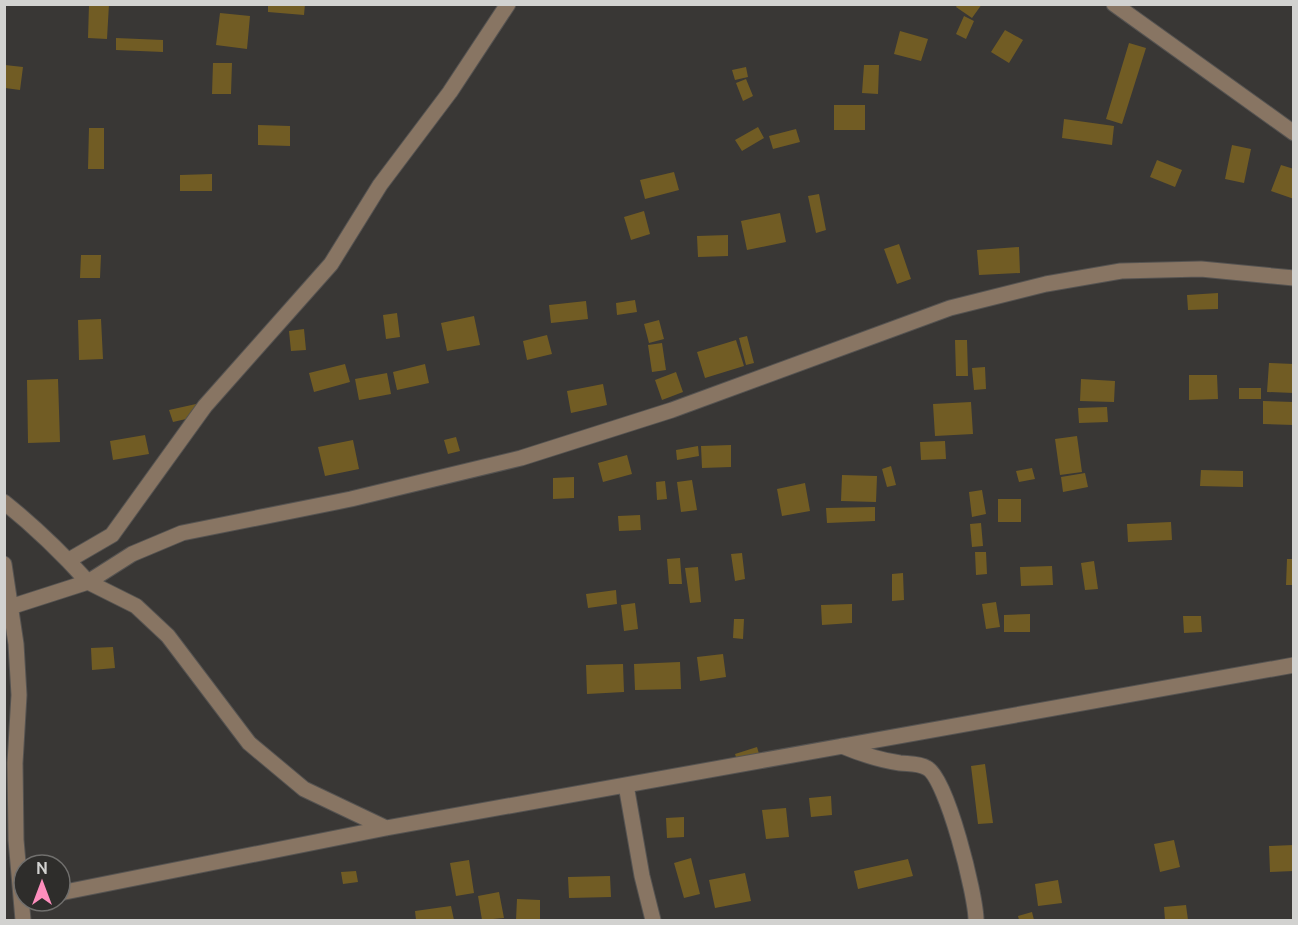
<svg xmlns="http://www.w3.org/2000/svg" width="1298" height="925" viewBox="0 0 1298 925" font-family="Ubuntu,sans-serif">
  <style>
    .building { fill: #715c24 }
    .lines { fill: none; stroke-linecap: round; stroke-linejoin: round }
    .minor-casing { stroke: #555351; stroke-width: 17 }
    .minor { stroke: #887563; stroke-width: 15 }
  </style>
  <rect width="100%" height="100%" fill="#393735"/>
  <path class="building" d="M89,4H109L107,39L88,38Z
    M268,4H305L304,15L268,12Z
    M958,4H982L972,18L956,7Z
    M220,13L250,16L247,49L216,45Z
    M964,16L974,21L966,39L956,34Z
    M1005,30L1023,40L1009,63L991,52Z
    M900,31L928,39L921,61L894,54Z
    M116,38L163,40V52L116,50Z
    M1129,43L1146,48L1122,124L1106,119Z
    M213,63H232L231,94H212Z
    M5,65L23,67L20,90L5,88Z
    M864,65H879L878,94L862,93Z
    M746,67L748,77L735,80L732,70Z
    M746,79L753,96L743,101L736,83Z
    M834,105H865V130H834Z
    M1064,119L1114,126L1112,145L1062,138Z
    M258,125L290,126V146L258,145Z
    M758,127L764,138L742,151L735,140Z
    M89,128H104V169H88Z
    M796,129L800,142L773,149L769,136Z
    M1232,145L1251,149L1244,183L1225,179Z
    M1157,160L1182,170L1175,187L1150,177Z
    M1281,165L1294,169V199L1271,191Z
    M674,172L679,190L645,199L640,180Z
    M212,174V191H180V175Z
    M819,194L826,230L816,233L808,196Z
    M644,211L650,234L631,240L624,217Z
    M780,213L786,242L747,250L741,221Z
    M728,235V256L698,257L697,236Z
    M899,244L911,279L897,284L884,249Z
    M1019,247L1020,273L979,275L977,250Z
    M81,255H101L100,278H80Z
    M1218,293V309L1188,310L1187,295Z
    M635,300L637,312L617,315L616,303Z
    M586,301L588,319L551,323L549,305Z
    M397,313L400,337L386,339L383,315Z
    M474,316L480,345L447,351L441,323Z
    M101,319L103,359L79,360L78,320Z
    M659,320L664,339L649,343L644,324Z
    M304,329L306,350L291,351L289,331Z
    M547,335L552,354L527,360L523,341Z
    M747,336L754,363L746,365L739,338Z
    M736,340L744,366L705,378L697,352Z
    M955,340H967L968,376H956Z
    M662,343L666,370L652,372L648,345Z
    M1269,363L1294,364V393L1267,392Z
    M345,364L350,382L314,392L309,373Z
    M425,364L429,383L397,390L393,372Z
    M985,367L986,389L974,390L972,368Z
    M676,372L683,392L662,400L655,380Z
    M387,373L391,394L359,400L355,379Z
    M1189,375H1217L1218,399L1189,400Z
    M58,379L60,442L28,443L27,380Z
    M1081,379L1115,381L1114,402L1080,401Z
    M603,384L607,405L571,413L567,391Z
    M1239,388H1261V399H1239Z
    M1263,401L1294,402V425L1263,424Z
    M971,402L973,434L935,436L933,404Z
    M196,404L199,416L173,422L169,410Z
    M1107,407L1108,422L1079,423L1078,408Z
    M145,435L149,454L113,460L110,441Z
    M1077,436L1082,472L1060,475L1055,439Z
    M456,437L460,451L448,454L444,440Z
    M353,440L359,469L325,476L318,447Z
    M945,441L946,459L921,460L920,442Z
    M731,445V467L702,468L701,446Z
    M698,446L699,456L677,460L676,450Z
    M627,455L632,474L603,482L598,463Z
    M891,466L896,485L887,487L882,469Z
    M1032,468L1035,479L1019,482L1016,471Z
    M1201,470L1243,471V487L1200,486Z
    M1085,473L1088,487L1063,492L1061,477Z
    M842,475L877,476L876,502L841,501Z
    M574,477V498L553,499V478Z
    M692,480L697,510L681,512L677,482Z
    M665,481L667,499L657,500L656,482Z
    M805,483L810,511L782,516L777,489Z
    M982,490L986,514L972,517L969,492Z
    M998,499H1021V522H998Z
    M875,507V521L827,523L826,508Z
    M640,515L641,530L619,531L618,516Z
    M1171,522L1172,540L1128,542L1127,524Z
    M981,523L983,546L972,547L970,524Z
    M975,552H986L987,574L976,575Z
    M742,553L745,579L735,581L731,554Z
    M680,558L682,584H669L667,559Z
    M1287,559H1294V585H1286Z
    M1094,561L1098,589L1085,590L1081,563Z
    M1052,566L1053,585L1021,586L1020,567Z
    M698,567L701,602L690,603L685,568Z
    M903,573L904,600L892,601V574Z
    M616,590L617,604L588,608L586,594Z
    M996,602L1000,627L986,629L982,604Z
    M635,603L638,629L624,631L621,605Z
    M852,604V623L822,625L821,605Z
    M1030,614V632H1004V615Z
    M1183,616H1201L1202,632L1184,633Z
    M734,619H744L743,639L733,638Z
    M113,647L115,668L92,670L91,648Z
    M723,654L726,677L700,681L697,657Z
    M680,662L681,689L635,690L634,664Z
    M623,664L624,692L587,694L586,665Z
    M757,747L760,757L738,763L735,754Z
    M985,764L993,823L978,824L971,766Z
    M831,796L832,815L811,817L809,798Z
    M786,808L789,837L766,839L762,810Z
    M684,817V837L667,838L666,818Z
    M1174,840L1180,867L1160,872L1154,844Z
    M1294,845V871L1270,872L1269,846Z
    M691,858L700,894L684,898L674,863Z
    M908,859L913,876L858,889L854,871Z
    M469,860L474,893L456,896L450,863Z
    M356,871L358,882L343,884L341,872Z
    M745,873L751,901L715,908L709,880Z
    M610,876L611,897L569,898L568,877Z
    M1058,880L1062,903L1038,906L1035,884Z
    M499,892L504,918L482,920L478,896Z
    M517,899L540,900V920H516Z
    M1186,905L1188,920H1165L1164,907Z
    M451,906L454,920H416L415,911Z
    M1032,912L1034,920H1019L1018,916Z"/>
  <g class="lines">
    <defs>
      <path id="minor" d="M1114,4L1294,133
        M4,502C35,527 62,553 88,582L132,554L182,533L351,499L521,458L672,410L950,308L1046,284L1121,271L1201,269L1294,278
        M69,560L112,535L205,406L331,264L380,185L450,92L508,4
        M4,564L16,644L19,695L15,763L16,840L23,920
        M4,609L88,582L136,606L168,636L249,743L304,789L386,828
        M842,746C861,754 879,760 900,763C909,764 919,763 927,768C947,778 976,896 976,920
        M626,785L642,876L653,920
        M60,893L386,828L1294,665"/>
    </defs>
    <use href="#minor" class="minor-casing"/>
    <use href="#minor" class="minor"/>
  </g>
  <rect width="1298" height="925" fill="none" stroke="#d2d2d0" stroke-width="12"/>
  <g transform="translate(42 883)"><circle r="28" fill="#2e2d2b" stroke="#706f6d" stroke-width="1.5"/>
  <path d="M0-4.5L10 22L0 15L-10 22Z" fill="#fe8ebd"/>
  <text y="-9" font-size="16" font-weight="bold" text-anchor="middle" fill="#d2d2d0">N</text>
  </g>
</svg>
